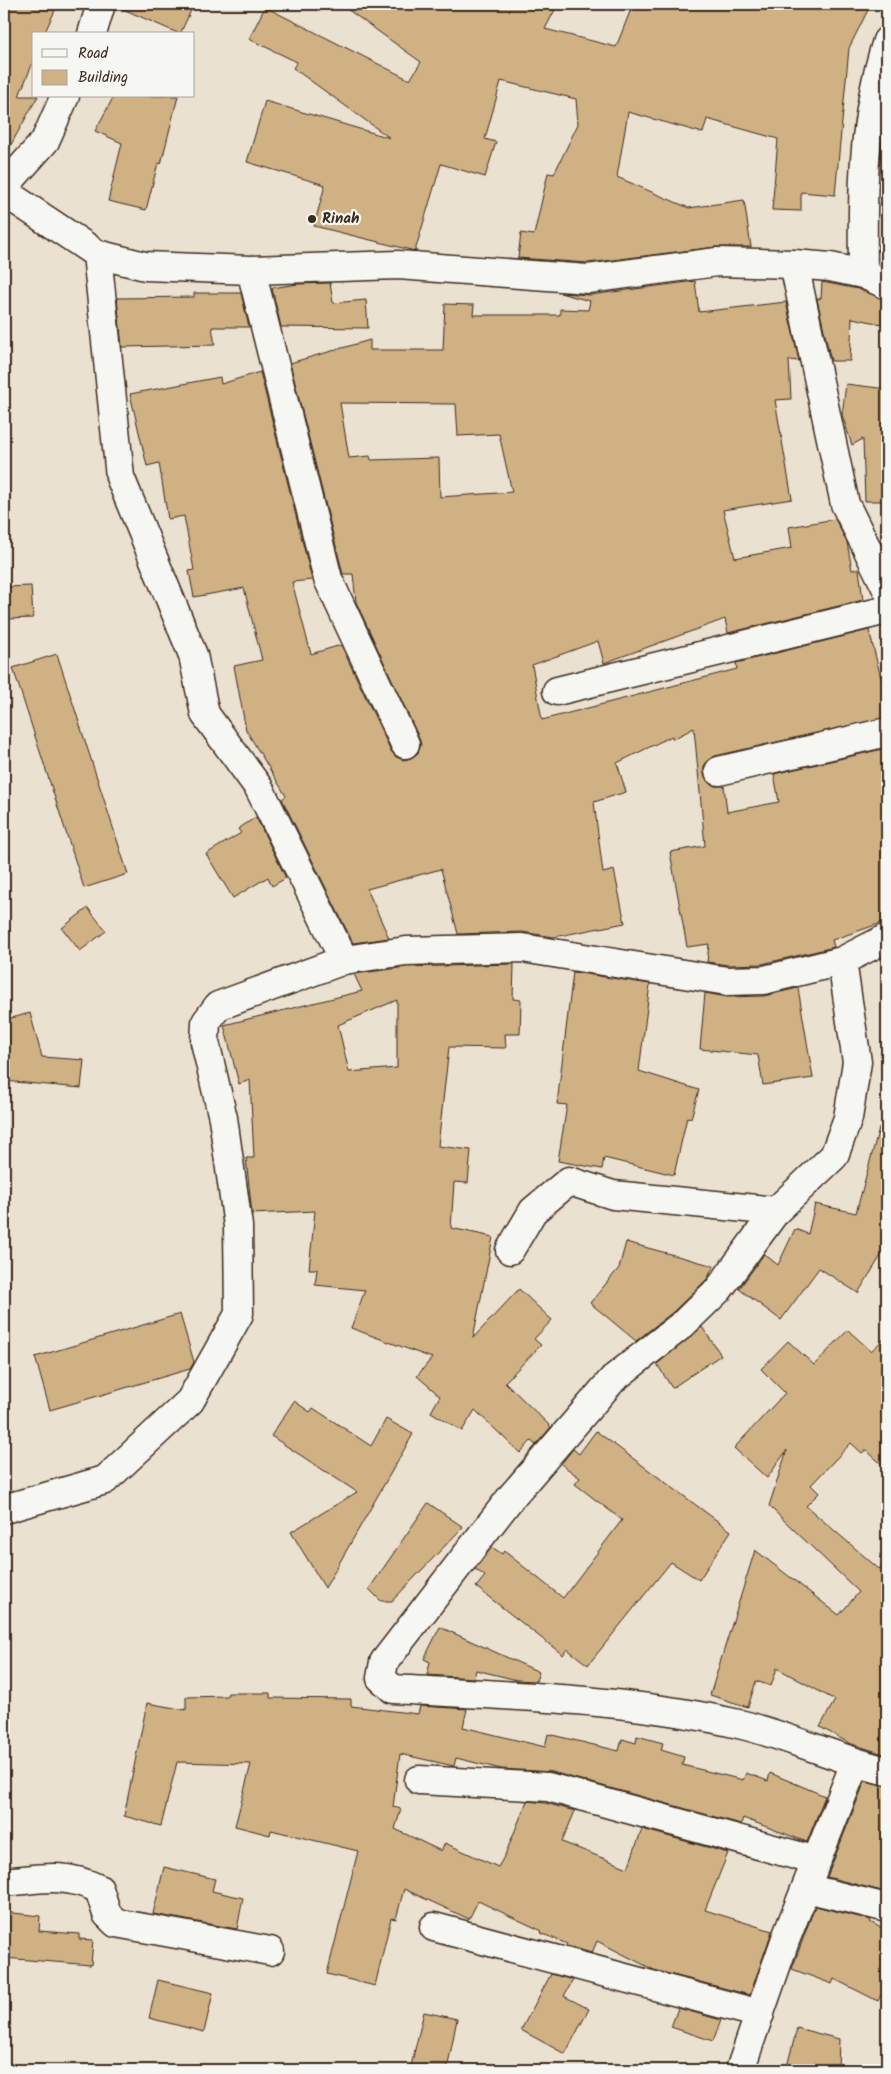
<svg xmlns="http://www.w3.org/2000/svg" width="891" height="2074" viewBox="0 0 891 2074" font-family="Kalam,sans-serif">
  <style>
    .building { fill: #d0b184; stroke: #3b2a1e; fill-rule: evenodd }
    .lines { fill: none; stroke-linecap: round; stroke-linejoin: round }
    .minor-casing { stroke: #3b2a1e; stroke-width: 31 }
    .minor { stroke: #f6f6f2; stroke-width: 28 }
    .poi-dot { fill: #3b2a1e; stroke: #f6f6f2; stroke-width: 2 }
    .labels { text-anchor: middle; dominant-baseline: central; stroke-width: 4.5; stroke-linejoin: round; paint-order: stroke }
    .poi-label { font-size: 15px; font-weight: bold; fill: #3b2a1e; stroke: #f6f6f2; text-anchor: start }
  </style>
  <rect width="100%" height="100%" fill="#ebe1d1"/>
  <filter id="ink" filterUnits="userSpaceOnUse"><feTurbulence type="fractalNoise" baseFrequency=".02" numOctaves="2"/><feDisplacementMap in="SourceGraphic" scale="10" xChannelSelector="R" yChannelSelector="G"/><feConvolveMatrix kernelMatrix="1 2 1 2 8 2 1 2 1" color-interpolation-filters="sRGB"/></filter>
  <g filter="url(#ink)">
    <path class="building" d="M4,4H58L44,34H34V60L19,96H38L4,157Z
      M116,4H194L180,34L116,6Z
      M340,4H558L545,29L616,47L633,4H871L849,48L835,195L801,192V211L772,210L778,139L707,119L703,133L628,112L617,177L689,208L744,200L751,247H715L588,263L518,258L521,233L534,235L548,173L554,174L578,124L576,99L501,81L485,139L496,142L485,177L441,164L415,251L314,226L325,185L247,162L265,101L390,138L293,68L297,62L249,39L265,7L410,80L421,62Z
      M114,96H178L161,164L158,163L146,210L108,201L122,143L95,131Z
      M695,281L699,312L786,302L799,361L789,360L791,399L775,400L792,499L723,510L735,558L792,548L789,527L835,519L847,542L852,570L859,569L863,600L728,633L725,619L604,663L598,641L532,665L542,720L737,669L736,663L869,630L883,686L887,685V717L715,756L708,760L704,766V774L707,781L714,786H724L727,812L779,802L774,774L887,748V921L832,940L834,947L762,964L728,965L707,962L709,944L687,947L670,852L705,846L694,728L673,739L672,736L617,763L626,792L594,802L603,873L614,870L625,923L554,937L522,932L458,934L441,869L367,889L389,938L353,943L282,799L286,796L246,730L234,666L262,660L244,588L194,597L189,571L194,570L184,516L168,519L159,463L147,466L130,394L220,377L221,384L260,372L312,580L292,582L311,654L341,645L391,751L396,757L404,760L411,758L418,753L421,745L419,738L356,602L353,574H343L290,363L370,340V350H443L445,304L474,305L473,315H560V309L588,310L590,301L560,293L590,295ZM340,403L456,404L458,436L499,434L512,492L440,497L439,458L371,460L370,456L349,458Z
      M822,282L858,289L887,300V325L852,318L850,361H831L817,299L821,298Z
      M330,283L333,303L366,300L368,328L281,327L272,288L298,284Z
      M194,293H241L249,327H212L215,345L122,347L117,298L194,297Z
      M846,384L887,389V501H865L863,439L852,445L842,415Z
      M31,586L33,618L7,619L5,587Z
      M57,654L128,874L84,888L13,668Z
      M256,817L286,878L272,886L268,877L233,898L206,854L241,833L238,829Z
      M88,908L106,931L80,951L62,928Z
      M514,964L513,999L521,1000L520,1034H505L506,1048L449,1047L438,1146L471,1150L468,1183L454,1182L451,1228L493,1237L473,1338L519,1289L552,1320L534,1339L541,1345L505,1382L551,1427L536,1445L531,1441L520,1453L475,1410L462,1431L431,1412L440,1396L417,1376L432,1358L351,1328L365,1290L315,1285L317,1269H309L315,1211L252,1214L246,1158H254L250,1080L239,1084L224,1025L362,991L354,974L407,967ZM397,1000V1068L349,1072L338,1025Z
      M573,972L650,984L639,1071L699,1090L691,1118L687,1117L674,1175L604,1158L602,1169L558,1161L567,1105L557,1104Z
      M798,988L813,1078L763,1085L758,1055L700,1049L705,993L727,997L764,996Z
      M30,1013L42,1057L84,1060L81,1088L4,1081V1020Z
      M879,1128L887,1129V1246L858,1293L819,1268L781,1320L739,1289L764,1254L778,1265L795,1229L808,1234L815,1204L856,1213Z
      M626,1242L714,1266L707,1279L673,1312L636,1341L590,1303L619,1268Z
      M180,1314L194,1362L190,1369L50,1410L35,1357Z
      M702,1327L721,1355L672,1388L657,1364Z
      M848,1330L871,1351L887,1336V1469L866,1450L862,1453L851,1443L811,1485L819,1493L806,1506L879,1569L887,1560V1755L849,1743L820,1727L835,1700L777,1668L771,1686L756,1681L748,1707L710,1695L755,1550L839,1615L859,1592L769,1506L787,1450L767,1478L734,1448L785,1393L761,1369L788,1341L814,1365Z
      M294,1401L310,1412L313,1408L371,1446L386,1419L413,1434L325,1588L291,1532L357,1492L271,1436Z
      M596,1431L731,1531L699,1580L671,1562L588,1665L567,1649L563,1655L476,1587L485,1576L475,1569L492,1547L502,1554L504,1551L563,1598L622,1520L575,1484L580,1478L561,1464L573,1449L579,1454Z
      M428,1503L463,1527L392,1601H381L369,1589Z
      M440,1627L539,1672L536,1681L517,1680L476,1670L474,1678L427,1675L430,1662L424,1659Z
      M228,1693H270V1698L351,1699V1706L418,1714L420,1706L467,1709L463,1727L545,1747L548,1734L619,1751L622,1739L636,1743L637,1736L663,1743L661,1750L684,1757L682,1765L743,1780L746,1773L768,1781L770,1773L825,1796L807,1842L743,1818L741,1824L552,1772L501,1769L456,1758L454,1766L400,1754L393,1807L401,1809L395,1829L441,1851L445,1843L498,1867L505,1855L527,1801L545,1803L575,1811L562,1842L628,1868L642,1829L728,1853L705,1910L772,1931L750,1995L654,1970L597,1941L592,1953L566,1946L567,1944L541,1933L542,1931L478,1901L469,1919L404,1889L396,1919L391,1918L375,1986L327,1974L358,1851L271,1830L270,1835L235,1826L251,1764L177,1762L161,1826L124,1816L147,1703L186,1710V1697L227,1696Z
      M865,1781L887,1786V1878L882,1891L827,1877Z
      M164,1867L215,1879L212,1891L243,1898L237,1929L153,1914Z
      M815,1906L871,1920L870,1922L887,1931V1983L878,2001L834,1979L832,1984L792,1969Z
      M4,1912L40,1916L39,1931L79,1934V1939L93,1940L91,1965L4,1958Z
      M551,1974L573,1980L564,1996L589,2009L565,2054L521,2030Z
      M158,1980L213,1993L204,2032L149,2018Z
      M678,2008L721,2020L713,2041L671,2027Z
      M424,2012L457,2019L447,2070H410Z
      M797,2028L839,2039L838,2070H786Z"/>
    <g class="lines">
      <defs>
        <path id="minor" d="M92,34L101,4
          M4,187L45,141L65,96
          M4,192L97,254L145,266L251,270L398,265L588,279L717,262L794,264L830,267L863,274L887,285
          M97,254L120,477L193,655L205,714L259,788L344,960
          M794,264L845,504L887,589
          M251,270L328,579L405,744
          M863,274C862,193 862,120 887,41
          M557,691L887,610
          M719,771L887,732
          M842,961L857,1062L848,1118L834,1156L776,1211L719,1289L683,1324L613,1379L512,1496L384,1662L381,1678L393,1689C510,1696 628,1698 743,1725C791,1737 838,1759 887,1771
          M510,1250L533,1211L569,1181L613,1195L776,1211
          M4,1509L105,1480L190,1401L239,1314L238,1226L223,1118L205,1042L206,1022L218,1006L344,960L406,951L522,948L727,981L764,980L842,961L887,938
          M419,1780L548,1787L817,1861
          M4,1882C40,1879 64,1872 99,1889L107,1914L116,1923L270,1951
          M806,1888L887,1908
          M434,1927L760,2014
          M740,2070L786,1938L855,1763"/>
      </defs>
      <use href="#minor" class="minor-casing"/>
      <use href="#minor" class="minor"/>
    </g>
  </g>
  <circle class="poi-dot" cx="312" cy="219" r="5"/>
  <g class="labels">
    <g class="poi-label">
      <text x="322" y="219">Rinah</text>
    </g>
  </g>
  <rect width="891" height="2074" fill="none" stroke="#f6f6f2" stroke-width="20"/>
  <rect x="10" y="10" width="871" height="2054" fill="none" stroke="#3b2a1e" stroke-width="2" filter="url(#ink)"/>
  <rect x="32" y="32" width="162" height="65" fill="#f6f6f2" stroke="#aba49d"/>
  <rect x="42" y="49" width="25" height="8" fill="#f6f6f2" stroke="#aba49d"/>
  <text x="78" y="58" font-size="15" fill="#3b2a1e">Road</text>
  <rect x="42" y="70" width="25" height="15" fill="#d0b184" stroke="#aba49d"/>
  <text x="78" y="82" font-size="15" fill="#3b2a1e">Building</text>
</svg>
